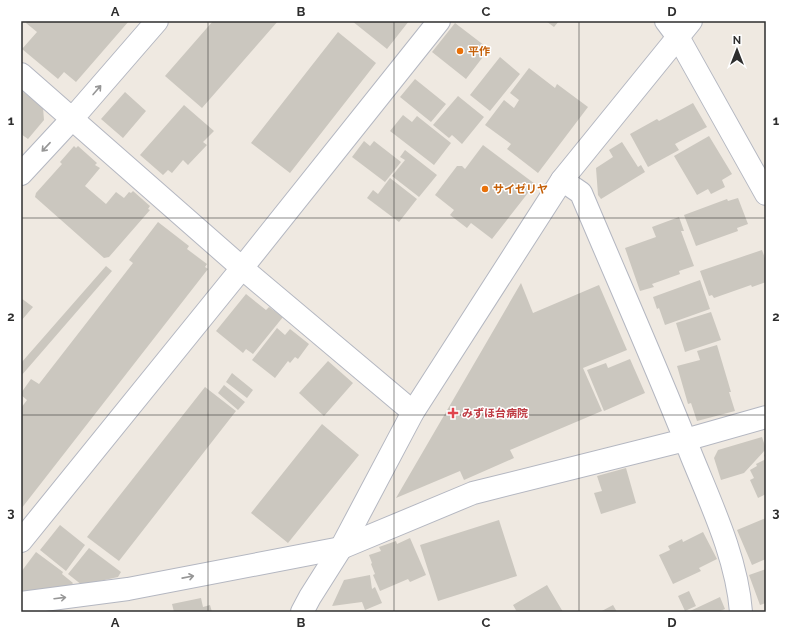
<svg xmlns="http://www.w3.org/2000/svg" width="787" height="633" viewBox="0 0 787 633" font-family="Raleway,'Noto Sans JP',sans-serif">
  <style>
    .building { fill: #cbc7bf }
    .lines { fill: none; stroke-linecap: round; stroke-linejoin: round }
    .minor-casing { stroke: #b4b7c1; stroke-width: 24 }
    .tertiary-casing { stroke: #b4b7c1; stroke-width: 24 }
    .minor { stroke: #fff; stroke-width: 22 }
    .tertiary { stroke: #fff; stroke-width: 22 }
    .oneway { stroke: #969696 }
    .grid { fill: none; stroke: #2e2e2e; stroke-width: 1; stroke-opacity: 0.55 }
    .food-dot { fill: #e8710a; stroke: #fff; stroke-width: 1.5 }
    .health-dot { fill: #e0444e; stroke: #fff; stroke-width: 1.5 }
    .labels { text-anchor: middle; dominant-baseline: central; stroke-width: 3; stroke-linejoin: round; paint-order: stroke }
    .food-label { font-size: 11px; font-weight: bold; fill: #c56008; stroke: #fff; text-anchor: start }
    .health-label { font-size: 11px; font-weight: bold; fill: #be3a42; stroke: #fff; text-anchor: start }
    .neatline { fill: none; stroke: #2e2e2e; stroke-width: 1.5 }
    .grid-label { font-size: 13px; text-anchor: middle; font-weight: bold; fill: #2e2e2e }
  </style>
  <rect width="100%" height="100%" fill="#efe9e1"/>
  <path class="building" d="M27,21H129L76,82L64,72L58,79L22,49L37,32L26,23Z
    M213,21H278L202,108L165,76Z
    M352,21H409L387,49Z
    M546,21H559L554,27Z
    M455,23L489,49L466,79L432,52Z
    M338,32L376,63L290,173L251,143Z
    M500,57L520,74L490,111L470,95Z
    M529,68L555,88L557,84L588,107L538,173L507,149L511,144L485,125L504,100L514,108L519,100L510,93Z
    M415,79L446,104L431,122L400,97Z
    M21,90L43,108L44,120L28,139L21,134Z
    M125,92L146,111L123,138L101,119Z
    M458,96L484,117L462,144L452,135L449,138L433,125Z
    M693,103L707,127L675,144L679,150L648,167L630,134L657,119L659,121Z
    M184,105L214,131L203,142L207,145L188,165L183,160L172,173L168,170L163,175L140,155Z
    M403,115L412,122L417,116L451,143L434,165L390,131Z
    M709,136L732,174L722,180L725,187L711,194L708,189L697,195L674,156Z
    M364,141L370,146L374,141L401,162L385,182L352,157Z
    M622,142L638,167L641,165L645,172L601,199L598,195L596,168L613,157L609,150Z
    M483,145L535,184L492,239L471,223L467,228L450,215L454,210L435,195L457,166H462L465,169Z
    M74,146L76,148L78,146L97,163L95,165L100,168L85,186L106,204L116,192L124,198L129,192L131,193L133,191L150,206L148,209L150,210L109,257L104,258L35,197L36,193L62,164L60,162Z
    M405,150L437,175L419,197L392,176L405,160L400,157Z
    M390,178L417,199L399,222L367,198L373,190L378,194Z
    M738,198L748,224L737,228L738,231L696,246L684,215L727,199L728,201Z
    M679,217L684,231H681L694,266L679,271L680,274L652,284L654,287L640,291L625,248L656,237L652,227Z
    M158,222L189,246L187,249L207,264L205,267L208,269L21,509V408L27,400L21,395V393L31,379L39,384L133,263L129,260Z
    M762,250L766,261V282L752,287L751,285L714,298L712,295L709,296L700,271Z
    M106,266L112,271L21,376V363Z
    M700,280L710,309L665,325L659,308L657,309L653,297Z
    M521,283L533,313L599,285L627,350L583,368L602,411L510,450L514,458L464,480L460,471L396,498Z
    M246,294L266,310L269,307L283,317L253,354L246,349L243,353L216,331Z
    M21,298L33,307L21,321Z
    M711,312L721,340L685,352L676,323Z
    M277,328L285,335L290,329L309,344L298,359L295,357L290,363L288,361L275,378L252,360Z
    M717,345L731,392H729L735,411L697,421L691,403L688,404L677,366L700,360L697,351Z
    M630,359L645,393L604,411L587,370L606,363L608,368Z
    M328,361L353,383L324,416L299,393Z
    M232,373L253,390L247,398L226,382Z
    M224,385L245,402L238,410L218,393Z
    M205,387L236,411L119,561L87,537Z
    M322,424L359,455L288,543L251,513Z
    M762,437L766,449L744,473L721,480L714,458L718,450Z
    M766,454V494L758,498L750,480L754,478L750,470L757,466L756,464L766,459L764,455Z
    M626,468L636,503L601,514L594,493L602,491L597,476Z
    M766,518V559L752,565L737,530Z
    M499,520L517,576L438,601L420,545Z
    M60,525L85,545L66,571L40,550Z
    M703,532L717,559L699,568L701,571L673,584L659,555L670,550L668,546L682,539L683,542Z
    M410,538L426,575L410,582L408,579L380,591L373,575L375,574L371,564L372,563L369,555L381,551L379,547L396,541L397,544Z
    M89,548L121,572L118,577L82,585L68,574Z
    M36,552L63,572L62,574L73,583L66,592L21,597V572Z
    M766,569V603L760,605L749,575Z
    M370,575L372,589L375,587L382,603L365,610L362,602L332,606L344,580Z
    M547,585L563,612H517L513,605Z
    M689,591L696,606L685,611L678,596Z
    M720,597L725,609L718,612H688Z
    M201,598L203,607L210,605L212,612H174L172,604Z
    M613,605L617,612H600Z"/>
  <g class="lines">
    <defs>
      <path id="minor" d="M666,21L678,37L766,194
        M21,74L242,268L413,412
        M21,174L72,119L157,21
        M562,180L581,193C618,281 657,368 692,457C712,506 737,559 741,612
        M21,541L242,268L439,21
        M21,603L128,589L341,548L473,493L685,440L766,417"/>
      <path id="tertiary" d="M302,612L310,597L341,548L413,412L562,180L691,21"/>
    </defs>
    <use href="#minor" class="minor-casing"/>
    <use href="#tertiary" class="tertiary-casing"/>
    <use href="#minor" class="minor"/>
    <use href="#tertiary" class="tertiary"/>
  </g>
  <defs><path id="oneway-shaft" d="M-6 0H5M1.5-3L5.5 0L1.5 3" fill="none" stroke-width="1.6" stroke-linecap="round" stroke-linejoin="round"/></defs>
  <g class="oneway">
    <use href="#oneway-shaft" transform="translate(97 90) rotate(-49)"/>
    <use href="#oneway-shaft" transform="translate(46 147) rotate(133)"/>
    <use href="#oneway-shaft" transform="translate(188 577) rotate(-11)"/>
    <use href="#oneway-shaft" transform="translate(60 598) rotate(-7)"/>
  </g>
  <path class="grid" d="M208,21V612M394,21V612M579,21V612M21,218H766M21,415H766"/>
  <g class="food-dot">
    <circle cx="460" cy="51" r="4"/>
    <circle cx="485" cy="189" r="4"/>
  </g>
  <path class="health-dot" d="M451 407h4v4h4v4h-4v4h-4v-4h-4v-4h4z"/>
  <g class="labels">
    <g class="food-label">
      <text x="468" y="51">平作</text>
      <text x="493" y="189">サイゼリヤ</text>
    </g>
    <g class="health-label">
      <text x="462" y="413">みずほ台病院</text>
    </g>
  </g>
  <rect width="787" height="633" fill="none" stroke="#ffffff" stroke-width="44"/>
  <g transform="translate(737 50)" stroke="#ffffff" stroke-width="3" paint-order="stroke">
  <path d="M0-3L7 15L0 10L-7 15Z" fill="#2e2e2e"/>
  <text y="-6" font-size="11" font-weight="bold" text-anchor="middle" fill="#2e2e2e">N</text>
  </g>
  <rect x="22" y="22" width="743" height="589" class="neatline"/>
  <g class="grid-label">
    <text x="115" y="16">A</text>
    <text x="301" y="16">B</text>
    <text x="486" y="16">C</text>
    <text x="672" y="16">D</text>
    <text x="11" y="125">1</text>
    <text x="776" y="125">1</text>
    <text x="11" y="321">2</text>
    <text x="776" y="321">2</text>
    <text x="11" y="517">3</text>
    <text x="776" y="517">3</text>
    <text x="115" y="627">A</text>
    <text x="301" y="627">B</text>
    <text x="486" y="627">C</text>
    <text x="672" y="627">D</text>
  </g>
</svg>
